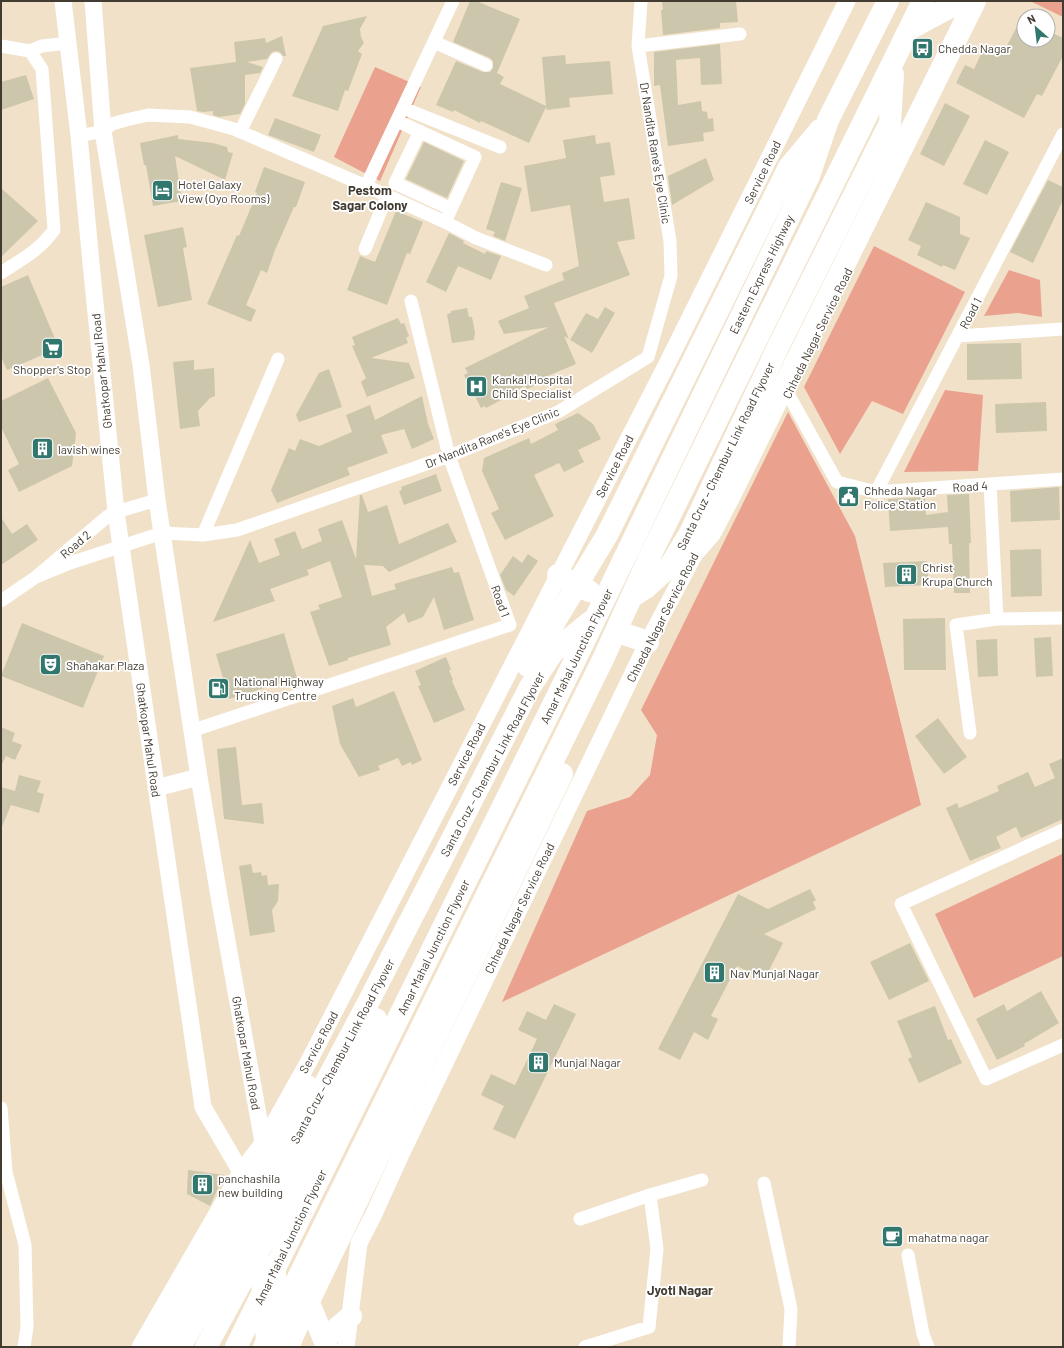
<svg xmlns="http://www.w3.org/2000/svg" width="1064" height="1348" viewBox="0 0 1064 1348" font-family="Barlow,sans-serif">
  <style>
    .green { fill: #eaa28f }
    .building { fill: #ccc7ac }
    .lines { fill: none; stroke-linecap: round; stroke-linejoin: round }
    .minor { stroke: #fff; stroke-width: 13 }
    .tertiary { stroke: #fff; stroke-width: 17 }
    .secondary { stroke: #fff; stroke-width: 19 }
    .trunk { stroke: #fff; stroke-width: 22 }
    .labels { text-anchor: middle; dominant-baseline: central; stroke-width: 3.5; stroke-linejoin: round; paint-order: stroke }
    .poi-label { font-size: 12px; fill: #423b32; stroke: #fff; text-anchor: start }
    .street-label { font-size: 12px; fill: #423b32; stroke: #fff }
    .neighbourhood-label { font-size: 13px; font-weight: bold; fill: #423b32; stroke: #fff }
  </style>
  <rect width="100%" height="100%" fill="#f1e1c9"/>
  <path class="green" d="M1030,1H1063V17Z
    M375,67L421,87L380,181L334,157Z
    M874,246L965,292L903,414L872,401L840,454L804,387Z
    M1009,270L1040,280L1042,317L1018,313L984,316Z
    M945,390L983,395L978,471L904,472Z
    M788,412L855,536L921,805L502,1002L587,811L630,797L650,775L657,735L641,710Z
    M1062,854L1063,856V956L974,998L935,914Z"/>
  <path class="building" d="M470,1H476L520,19L497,73L504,77L500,84L546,106L542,57L565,55L566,64L610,61L613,94L569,98L570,107L547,110L546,107L529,143L481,121L480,123L454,110L453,112L436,105L456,61L483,72H490L493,68V61L490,58L453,42Z
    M662,1H736L738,22L720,23V28L663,35L661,10H663Z
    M1024,13V40H1048V31L1063,38V56L1042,96L1037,94L1024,118L956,83L965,65L974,69L985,46L1002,55Z
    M367,16L360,29L361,37L364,43L358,51L362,54L348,91L345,90L338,111L292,96L323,26Z
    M282,36L286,56H283L280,52L275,51L271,53L267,59L247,62L263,67L260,73L245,75V104L240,114L219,117L213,115V111L204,112L197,111L190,68L236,62L234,42L265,38L266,43Z
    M720,44L722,84L701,85L700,58L676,60L678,105L701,101L702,111L707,112L708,119L713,118L714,131L703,133L704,141L668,146L660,85L654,86V52Z
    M26,75L34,99L1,110V82Z
    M945,103L970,116L944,166L920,154Z
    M275,118L321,135L314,152L268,135Z
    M178,135V139L213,143L227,147L228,152L233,153L225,180L175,156L182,201L153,206L146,165H144L140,143Z
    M595,135L596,144L610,142L615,175L600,177L604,202L629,198L635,239L617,242L630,275L554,303L569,339L564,336L576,364L543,378L545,381L527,389L525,386L504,396L505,398L486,408L485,406L481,408L464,375L468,373L465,368L549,327L504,334L498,321L529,308L524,296L564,280L562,273L579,266L570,205L531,212L524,166L566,158L563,140Z
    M985,140L1009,152L987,195L963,184Z
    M424,142L464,161L447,198L406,179Z
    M706,158L714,180L672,205L668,176Z
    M264,167L305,182L296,207H294L275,250L267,273L261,270L246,305L256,310L251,322L207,304L237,235L239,236L257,193L255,192Z
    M1048,180L1063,187V200L1033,263L1010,252Z
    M501,182L522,188L505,241L493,236L495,232L486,229Z
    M1,188L38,221L1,257Z
    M926,202L960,217V234L970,238L955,270L943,265L942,267L917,255L921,246L908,240Z
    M396,211L423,222L410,254L407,253L387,305L347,290L360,256L375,262Z
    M183,227L187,247L183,248L192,300L158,307L144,235Z
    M449,233L464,241L463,243L485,254L486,251L501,256L491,280L458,266L446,292L426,282Z
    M28,275L59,348L7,370L1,357V287Z
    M605,307L615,313L592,353L570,340L586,313L598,319Z
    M467,308L469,317H472L475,333L474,340L452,343L447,314L451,313V311Z
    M398,318L401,324L404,323L409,336L406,338L408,343L371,358L409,363L415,378L367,397L361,382L366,378L352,346L355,345L352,337Z
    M1021,343L1022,379L967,380V344Z
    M194,360V370L214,368L215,396L210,398L198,411L200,426L180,429L173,362Z
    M329,369L342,407L299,422L296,415L319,373Z
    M48,378L76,433L72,466L19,492L8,470L19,464L1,427V401Z
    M422,396L428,424L434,439L412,449L404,429L381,435L388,453L347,468L350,475L277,503L271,490L289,448L295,451L300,439L319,446L352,432L346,415L370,405L375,420Z
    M1046,402L1047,431L996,433L995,404Z
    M578,413L593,424L601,439L578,450L584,462L564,472L559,463L534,475L554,516L505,540L491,513L499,509L482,471L484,458L529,438L531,444L558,430L555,424Z
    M436,474L442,491L404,505L399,491L402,490L401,487Z
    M1059,487L1060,520L1011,522L1010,491Z
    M969,494L971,543H969L970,593H954L952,544H949L948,527L890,531L888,499L925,497L926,515L948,512L947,495Z
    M360,495H362L368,512L387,505L399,544L448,523L457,542L389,572L383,566L364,565L372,596L396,589L394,584L452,567L454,573L459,572L474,620L444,630L434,597L423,617L408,623L404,613L386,627L391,645L348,658V660L329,666L310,612L320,609L318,605L342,597L330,561L307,570L309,575L270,589L275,601L213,622L250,540L259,563L280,555L274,539L295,531L302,549L322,541L318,529L342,520L356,559Z
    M1,517L12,534L27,524L38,540L1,565Z
    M1041,549L1042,596L1011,597L1010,550Z
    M528,554L538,561L514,596L506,590L500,575L513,556L522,563Z
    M927,561L929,585L885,587L883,563Z
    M945,618L946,670H904L903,619Z
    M22,623L104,656L83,708L1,676Z
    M284,633L297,678L229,699L216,654Z
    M1051,637L1053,676L1036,677L1034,638Z
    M997,639L998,676L978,677L976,640Z
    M446,657L451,670H449L453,680L452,681L465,710L434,723L418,686L421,685L415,671Z
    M394,691L422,760L412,765L411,762L402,766L398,758L378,766L380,770L359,777L340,744L332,706L353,698L356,707Z
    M938,718L967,757L944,774L915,736Z
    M1,727L15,733L12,741L22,745L15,760L6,756L1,766Z
    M236,747L242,805L262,803L264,824L224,819L217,749Z
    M1063,758V819L1021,838L1016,827L996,837L1001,848L970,861L946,808L957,803L959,808L999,791L997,786L1028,772L1035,787L1055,778L1049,764Z
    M19,775L41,781L37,792L44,794L39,813L11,805L1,829V787L15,791Z
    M251,864L253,873L261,872L262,876L267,875L268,885L279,884L278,901L272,910L275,932L250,936L239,866Z
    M810,889L816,900L813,902L816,909L764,934L783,943L764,980L737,966L711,1016L718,1019L708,1040L694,1032L680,1060L658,1049L738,894L768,909Z
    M910,943L929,981L889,1000L870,962Z
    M1041,991L1059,1023L1024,1044L1025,1046L997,1060L976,1019L1004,1004L1007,1011Z
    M554,1004L576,1014L515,1139L493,1129L504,1106L481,1095L491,1074L515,1085L537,1039L518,1030L527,1011L546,1020Z
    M935,1006L948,1040L951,1039L962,1063L919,1083L908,1059L912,1057L897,1021Z
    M188,1170L224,1175L210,1206L187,1194Z"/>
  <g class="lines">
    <path class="minor" d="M434,42L486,65
      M1,46L30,51
      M638,46L740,34
      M403,108L500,147
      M397,121L475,157L445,222
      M420,131L395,183L451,209
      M240,132L276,59
      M79,136L103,131L112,124L126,120L148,115L190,117L234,129L366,186L445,222L476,238L546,265
      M366,186L453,1
      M365,249L387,196
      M1,273C22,259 39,251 54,230L42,69L30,51L42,46L68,43
      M958,336L1063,329
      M787,392L837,482L876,492L1063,479
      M990,484L997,619
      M876,492L1063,134
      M203,535L278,359
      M36,577L70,563L162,533L203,535L237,530L449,456L558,412L648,357L671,276L670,241L638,46L641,1
      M1,601L36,577L108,516L116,512L157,500
      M191,731L510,625L449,456L411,301
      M970,733L956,625L997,619L1063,618
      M1063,830L901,904L986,1079L1063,1045
      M1,1108L6,1172L25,1245L27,1327L24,1347
      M764,1183L791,1309L789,1347
      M580,1219L650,1195L702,1180
      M908,1255L923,1334L928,1347
      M585,1347L649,1327L657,1249L650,1195"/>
    <path class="tertiary" d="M63,1L79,136L91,263L116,512L203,1107L241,1172L243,1181
      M93,1L103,131L141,365L157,500L199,777L220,902L264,1148
      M156,788L199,777
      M140,1347L241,1172L263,1143L308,1063L667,364L847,1
      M346,1347L359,1243L373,1216L402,1152L648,642L694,555"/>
    <path class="secondary" d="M258,1252L266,1347
      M276,1262L279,1321"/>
    <path class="trunk" d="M911,28L952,6L955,1
      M682,565L710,533L729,497L975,1
      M558,575L589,591
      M633,596L647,587L670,566L690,533L779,345L890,123L893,74
      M621,633L648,642
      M528,666L607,535L789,167L820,130
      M309,1303L327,1347
      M324,1339L351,1316
      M160,1347L230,1226L307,1086
      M180,1347L245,1234L370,999L530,687L553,652L590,622
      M206,1347L274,1222L376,1019
      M236,1347L579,652L809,176L828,120L888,1
      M264,1347L604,657L650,556L923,1
      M288,1347L299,1322L562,774"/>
  </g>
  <defs>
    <symbol id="bus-square" viewBox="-11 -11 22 22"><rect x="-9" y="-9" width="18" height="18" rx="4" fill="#31776d" stroke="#fff"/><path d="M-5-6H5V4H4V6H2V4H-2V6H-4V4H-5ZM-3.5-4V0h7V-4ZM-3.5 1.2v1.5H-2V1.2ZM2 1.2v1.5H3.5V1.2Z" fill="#fff"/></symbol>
    <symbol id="hotel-square" viewBox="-11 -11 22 22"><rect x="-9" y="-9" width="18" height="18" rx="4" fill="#31776d" stroke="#fff"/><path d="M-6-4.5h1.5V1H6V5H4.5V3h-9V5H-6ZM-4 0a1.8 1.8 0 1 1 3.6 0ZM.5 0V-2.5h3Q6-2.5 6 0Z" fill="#fff"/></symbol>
    <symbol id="supermarket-square" viewBox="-11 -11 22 22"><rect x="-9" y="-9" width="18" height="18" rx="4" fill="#31776d" stroke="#fff"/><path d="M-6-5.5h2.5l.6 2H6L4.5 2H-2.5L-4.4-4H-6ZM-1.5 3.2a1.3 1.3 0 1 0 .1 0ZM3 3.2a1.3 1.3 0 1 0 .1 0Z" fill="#fff"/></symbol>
    <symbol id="hospital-square" viewBox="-11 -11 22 22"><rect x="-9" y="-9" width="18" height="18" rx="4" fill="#31776d" stroke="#fff"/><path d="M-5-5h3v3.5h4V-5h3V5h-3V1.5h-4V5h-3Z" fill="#fff"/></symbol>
    <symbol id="building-square" viewBox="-11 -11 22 22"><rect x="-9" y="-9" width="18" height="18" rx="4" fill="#31776d" stroke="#fff"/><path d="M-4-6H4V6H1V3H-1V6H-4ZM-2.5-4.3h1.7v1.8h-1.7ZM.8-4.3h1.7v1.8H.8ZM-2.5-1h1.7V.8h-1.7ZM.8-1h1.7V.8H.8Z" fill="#fff"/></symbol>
    <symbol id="civic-square" viewBox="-11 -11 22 22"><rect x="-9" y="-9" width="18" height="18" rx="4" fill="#31776d" stroke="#fff"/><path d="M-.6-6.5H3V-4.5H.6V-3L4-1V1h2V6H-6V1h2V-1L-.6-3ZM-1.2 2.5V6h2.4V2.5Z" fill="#fff"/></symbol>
    <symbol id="theatre-square" viewBox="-11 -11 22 22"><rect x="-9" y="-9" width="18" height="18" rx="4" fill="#31776d" stroke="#fff"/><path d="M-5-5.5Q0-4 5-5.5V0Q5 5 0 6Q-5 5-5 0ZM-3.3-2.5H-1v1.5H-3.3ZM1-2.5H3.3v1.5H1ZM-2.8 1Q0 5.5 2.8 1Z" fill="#fff"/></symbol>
    <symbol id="fuel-square" viewBox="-11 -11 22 22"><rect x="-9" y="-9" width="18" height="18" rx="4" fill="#31776d" stroke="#fff"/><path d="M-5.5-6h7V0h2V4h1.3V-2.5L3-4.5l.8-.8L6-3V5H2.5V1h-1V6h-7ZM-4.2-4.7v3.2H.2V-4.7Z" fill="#fff"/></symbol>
    <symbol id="cafe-square" viewBox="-11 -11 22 22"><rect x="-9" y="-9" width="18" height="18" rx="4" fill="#31776d" stroke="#fff"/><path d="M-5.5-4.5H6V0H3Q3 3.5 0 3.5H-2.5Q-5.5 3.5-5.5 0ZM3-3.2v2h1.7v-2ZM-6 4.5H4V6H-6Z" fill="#fff"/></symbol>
  </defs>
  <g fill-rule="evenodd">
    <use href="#bus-square" x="910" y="36" width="25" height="25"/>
    <use href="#hotel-square" x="150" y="178" width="25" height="25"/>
    <use href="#supermarket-square" x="40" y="336" width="25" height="25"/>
    <use href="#hospital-square" x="464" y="374" width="25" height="25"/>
    <use href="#building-square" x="30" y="436" width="25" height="25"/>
    <use href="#civic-square" x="836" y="484" width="25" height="25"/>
    <use href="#building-square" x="894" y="562" width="25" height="25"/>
    <use href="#theatre-square" x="38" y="652" width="25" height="25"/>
    <use href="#fuel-square" x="206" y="676" width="25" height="25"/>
    <use href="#building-square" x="702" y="960" width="25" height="25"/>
    <use href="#building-square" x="526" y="1050" width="25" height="25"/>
    <use href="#building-square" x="190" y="1172" width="25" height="25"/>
    <use href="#cafe-square" x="880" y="1224" width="25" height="25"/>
  </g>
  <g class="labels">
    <g class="poi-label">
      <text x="938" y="48">Chedda Nagar</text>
      <text x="178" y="184">Hotel Galaxy<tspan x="178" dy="14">View (Oyo Rooms)</tspan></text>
      <text x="52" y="369" text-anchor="middle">Shopper's Stop</text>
      <text x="492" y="379">Kankal Hospital<tspan x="492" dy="14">Child Specialist</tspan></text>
      <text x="58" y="449">lavish wines</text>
      <text x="864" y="490">Chheda Nagar<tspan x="864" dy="14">Police Station</tspan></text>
      <text x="922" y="567">Christ<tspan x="922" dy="14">Krupa Church</tspan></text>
      <text x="66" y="665">Shahakar Plaza</text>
      <text x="234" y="681">National Highway<tspan x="234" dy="14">Trucking Centre</tspan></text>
      <text x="730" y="973">Nav Munjal Nagar</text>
      <text x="554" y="1062">Munjal Nagar</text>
      <text x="218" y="1178">panchashila<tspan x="218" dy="14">new building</tspan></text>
      <text x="908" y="1237">mahatma nagar</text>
    </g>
    <g class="street-label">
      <text transform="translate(656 153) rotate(81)">Dr Nandita Rane's Eye Clinic</text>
      <text transform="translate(762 172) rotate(-64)">Service Road</text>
      <text transform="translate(761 274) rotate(-64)">Eastern Express Highway</text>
      <text transform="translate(970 313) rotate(-62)">Road 1</text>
      <text transform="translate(817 333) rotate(-64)">Chheda Nagar Service Road</text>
      <text transform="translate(101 371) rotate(-96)">Ghatkopar Mahul Road</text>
      <text transform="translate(492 437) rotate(-22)">Dr Nandita Rane's Eye Clinic</text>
      <text transform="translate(725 456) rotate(-64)">Santa Cruz – Chembur Link Road Flyover</text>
      <text transform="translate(614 466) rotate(-63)">Service Road</text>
      <text transform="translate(970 486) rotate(-4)">Road 4</text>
      <text transform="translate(75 544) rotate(-40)">Road 2</text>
      <text transform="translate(501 601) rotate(70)">Road 1</text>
      <text transform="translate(662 617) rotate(-63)">Chheda Nagar Service Road</text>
      <text transform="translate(576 656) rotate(-64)">Amar Mahal Junction Flyover</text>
      <text transform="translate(149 740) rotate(82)">Ghatkopar Mahul Road</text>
      <text transform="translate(466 754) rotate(-63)">Service Road</text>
      <text transform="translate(492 764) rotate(-62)">Santa Cruz – Chembur Link Road Flyover</text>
      <text transform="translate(519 908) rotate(-64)">Chheda Nagar Service Road</text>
      <text transform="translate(433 947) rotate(-64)">Amar Mahal Junction Flyover</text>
      <text transform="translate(318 1042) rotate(-62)">Service Road</text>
      <text transform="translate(342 1051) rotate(-62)">Santa Cruz – Chembur Link Road Flyover</text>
      <text transform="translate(247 1053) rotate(80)">Ghatkopar Mahul Road</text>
      <text transform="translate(290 1237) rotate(-64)">Amar Mahal Junction Flyover</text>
    </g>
    <g class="neighbourhood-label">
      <text x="370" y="190">Pestom<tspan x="370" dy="15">Sagar Colony</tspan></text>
      <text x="680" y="1290">Jyoti Nagar</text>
    </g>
  </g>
  <rect width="1064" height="1348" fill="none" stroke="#423b32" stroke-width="4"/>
  <g transform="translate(1036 28) rotate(332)"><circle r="19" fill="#ffffff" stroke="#b3b1ad"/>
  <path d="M0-3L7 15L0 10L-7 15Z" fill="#31776d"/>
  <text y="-6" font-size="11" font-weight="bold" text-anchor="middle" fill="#423b32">N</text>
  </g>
</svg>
